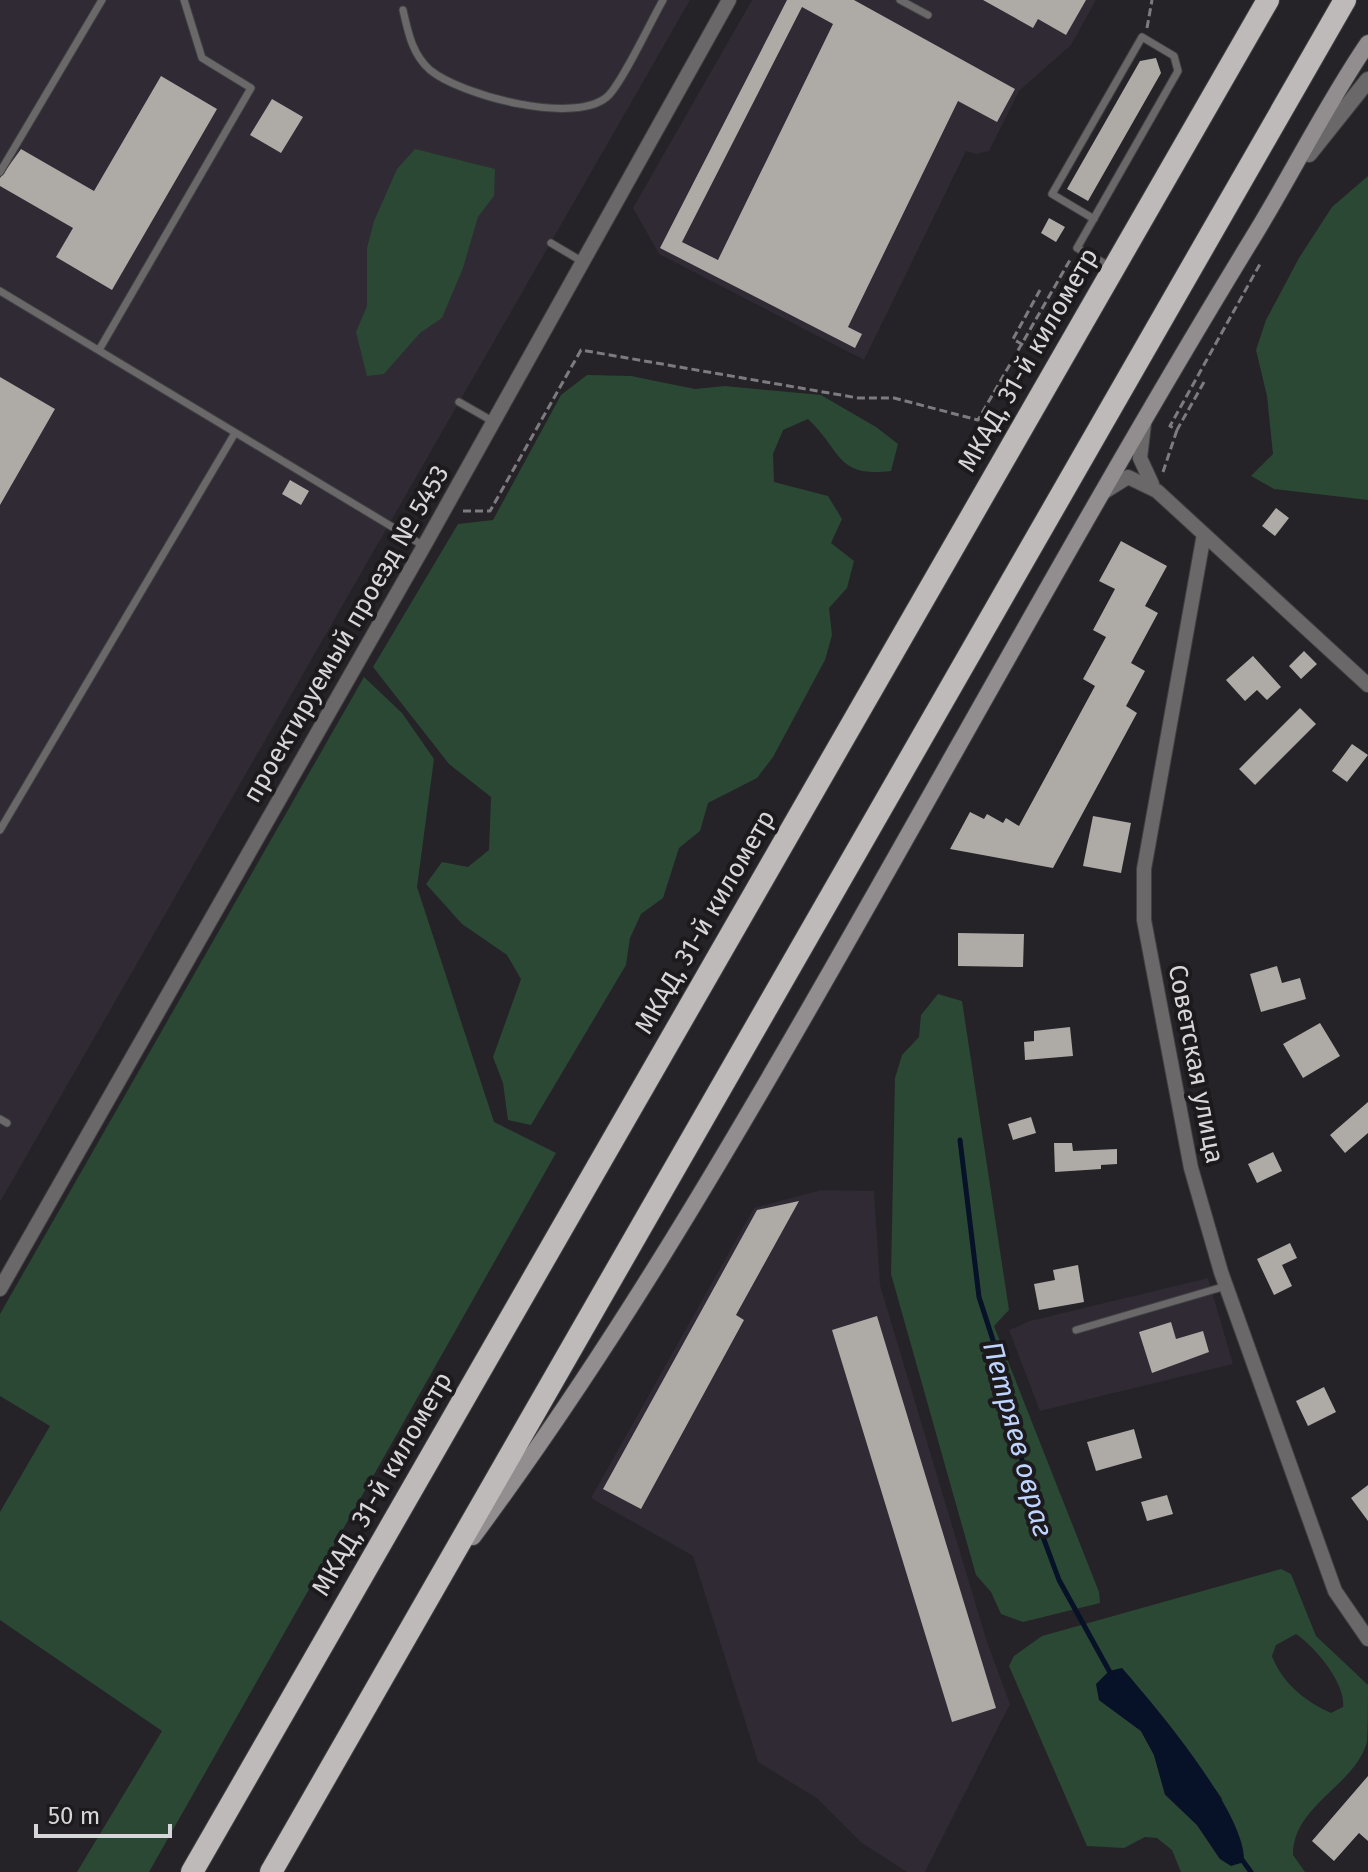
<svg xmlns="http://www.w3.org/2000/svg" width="1368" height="1872" viewBox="0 0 1368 1872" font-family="'Fira Sans',sans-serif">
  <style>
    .built { fill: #2f2a33 }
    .green { fill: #2a4834; fill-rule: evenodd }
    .water { fill: #071128 }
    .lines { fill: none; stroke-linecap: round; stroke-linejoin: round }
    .stream { stroke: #071128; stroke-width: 5 }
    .building { fill: #aeaaa6; fill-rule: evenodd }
    .service-casing { stroke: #414043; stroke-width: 9 }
    .minor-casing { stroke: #414043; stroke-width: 16 }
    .tertiary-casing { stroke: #414043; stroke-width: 18 }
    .secondary-casing { stroke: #414043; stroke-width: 18 }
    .trunk-casing { stroke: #414043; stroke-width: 24 }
    .path { stroke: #7c7b7e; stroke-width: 3; stroke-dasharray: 8 4; stroke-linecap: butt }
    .service { stroke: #6a6868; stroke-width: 7 }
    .minor { stroke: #6a6868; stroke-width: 14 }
    .tertiary { stroke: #6a6868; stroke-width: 16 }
    .secondary { stroke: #928e8f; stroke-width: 16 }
    .trunk { stroke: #bfbaba; stroke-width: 22 }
    .labels { text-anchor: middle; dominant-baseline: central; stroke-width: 8; stroke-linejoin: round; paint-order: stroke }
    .street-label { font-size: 26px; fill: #d7d6d8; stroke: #1c1a1d }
    .water-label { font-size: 28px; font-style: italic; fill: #bfd4ff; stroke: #1c1a1d }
  </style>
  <rect width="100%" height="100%" fill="#252327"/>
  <path class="built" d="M0,0H690L0,1202Z
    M752,0H1096L1071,45L1019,91L989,151L976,154L966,151L864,360L659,254L633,208Z
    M821,1190L874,1191L880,1285L987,1642L1010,1704L925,1872H907L862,1843L818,1799L758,1762L693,1556L591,1498L754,1208Z
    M1208,1278L1233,1364L1040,1411L1009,1330L1030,1321Z"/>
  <path class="green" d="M415,149L495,169L494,196L478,217L463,268L442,318L420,333L384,374L367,376L356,332L367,306V248L374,221L397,169Z
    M1368,176V500L1274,489L1251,476L1273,454L1267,396L1256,350L1266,320L1299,258L1332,207Z
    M587,375L631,376L695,389L725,386L821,395L876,427L898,444L891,471C836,478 842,451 808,419L783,430L773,454L774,482L828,496L842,519L831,543L854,561L847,588L829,608L832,635L825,660L773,757L757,778L708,803L700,831L679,848L663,898L641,914L630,938L626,965L531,1125L508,1120L503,1083L493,1057L521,979L507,955L462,924L426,884L442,862L468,867L489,850L491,797L449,764L373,667L458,524L493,520L561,395Z
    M364,677L402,713L434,759L417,887L494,1122L556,1153L149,1872H77L162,1731L0,1620V1512L50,1426L0,1396V1314Z
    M938,994L962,1001L1009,1310L994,1326L1099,1592L1100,1603L1023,1622L1001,1614L991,1592L976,1575L891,1274L895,1078L902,1055L919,1037L921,1015Z
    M1281,1569L1291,1574L1316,1636L1368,1685C1368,1702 1368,1725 1367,1742C1354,1787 1293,1805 1293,1855L1305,1872H1181L1172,1850L1157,1838L1145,1837L1124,1848L1087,1846L1009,1666L1014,1656L1042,1636ZM1296,1634C1315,1647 1346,1683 1343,1707L1331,1713C1306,1702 1282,1683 1272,1656L1276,1645ZM1122,1668L1222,1798L1220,1859L1197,1825L1165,1795L1154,1755L1141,1731L1099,1700Z"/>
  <path class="water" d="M1122,1668C1155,1706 1247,1814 1244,1862L1231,1866L1220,1859L1197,1825L1165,1794L1154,1755L1141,1731L1099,1700L1096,1684L1109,1671Z"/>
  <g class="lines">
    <path class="stream" d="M960,1140L979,1297L1015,1408L1026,1491L1059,1580L1112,1676
      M1240,1857L1251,1872"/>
  </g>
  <path class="building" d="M787,0H854L1015,89L997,122L958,101L848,327L862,334L855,348L660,248ZM802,7L833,24L718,260L682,242Z
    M983,0H1086L1066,35L1038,19L1033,28Z
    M1156,58L1161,73L1088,201L1067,189L1140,61Z
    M161,76L217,109L112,290L56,257L73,228L0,186V178L21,149L94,191Z
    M272,99L303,117L281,153L250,135Z
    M1049,218L1065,227L1056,242L1041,233Z
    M0,377L55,409L0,505Z
    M290,480L309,491L301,505L282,494Z
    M1276,508L1289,518L1275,536L1262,526Z
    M1121,541L1167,566L1145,606L1158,613L1131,663L1145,671L1126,706L1137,713L1053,868L950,849L970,812L984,819L987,814L1003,823L1006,818L1019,826L1095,686L1083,679L1106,637L1093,630L1115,589L1099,581Z
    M1304,651L1317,664L1301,679L1289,666Z
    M1253,656L1281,687L1267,700L1257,690L1245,701L1226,680Z
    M1300,708L1316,724L1255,785L1239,769Z
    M1352,744L1368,755L1347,782L1332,771Z
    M1093,816L1131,823L1121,873L1083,866Z
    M958,933L1024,934L1023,967L958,966Z
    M1277,966L1282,983L1300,978L1306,999L1261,1012L1250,974Z
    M1320,1023L1340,1056L1303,1078L1283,1044Z
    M1070,1027L1073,1056L1025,1060L1024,1042L1034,1041V1031Z
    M1368,1102V1133L1345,1153L1330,1135Z
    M1031,1117L1036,1133L1013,1140L1008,1124Z
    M1054,1143H1072L1073,1151L1117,1149V1164L1101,1165V1169L1055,1172Z
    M1273,1152L1282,1171L1257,1183L1248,1164Z
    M799,1201L736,1315L744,1320L641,1509L603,1489L757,1210Z
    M1290,1243L1297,1258L1282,1265L1292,1286L1274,1295L1257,1259Z
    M1078,1265L1084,1302L1039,1310L1034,1284L1055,1280L1053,1270Z
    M877,1316L996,1708L952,1722L832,1330Z
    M1171,1322L1176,1339L1203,1331L1209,1352L1152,1373L1139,1332Z
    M1324,1387L1336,1412L1308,1426L1296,1401Z
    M1134,1429L1142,1458L1096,1471L1087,1442Z
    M1368,1485V1521L1351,1498Z
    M1167,1495L1173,1514L1147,1521L1141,1502Z
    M1368,1776V1841L1359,1833L1334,1861L1312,1841Z"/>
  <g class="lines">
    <defs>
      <path id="service" d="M900,0L928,15
        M403,10C408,32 412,54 430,70C460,95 578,127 609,95C624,79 650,23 663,0
        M0,172L102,0
        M1094,219L1052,194L1142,37L1174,56L1178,71L1077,248L1111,267
        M551,243L583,262
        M0,291L424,546
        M99,350L251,88L202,58L184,0
        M459,402L494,422
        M0,830L235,433
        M0,1119L7,1123
        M1076,1330L1226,1286"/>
      <path id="minor" d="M1144,424L1140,458L1152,484
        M1104,492L1128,477L1157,491L1368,685
        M1204,534L1144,869V920L1191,1168L1221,1272L1335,1591L1368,1639
        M0,1289L424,546L729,0"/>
      <path id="tertiary" d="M1309,154L1368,80"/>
      <path id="secondary" d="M473,1537C608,1355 721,1163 833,967C972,724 1106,478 1252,239C1292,174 1325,106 1368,43"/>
      <path id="trunk" d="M192,1872L1268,0
        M271,1872L1345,0"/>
    </defs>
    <use href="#service" class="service-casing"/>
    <use href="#minor" class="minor-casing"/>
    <use href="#tertiary" class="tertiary-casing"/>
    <use href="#secondary" class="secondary-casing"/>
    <use href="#trunk" class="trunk-casing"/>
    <path class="path" d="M1147,28L1152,0
      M1023,345L1013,339L1040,290
      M1204,382L1177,430L1170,426L1260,264
      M1163,472L1177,430
      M463,511H490L581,350L858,398H894L978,420L1070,260"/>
    <use href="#service" class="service"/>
    <use href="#minor" class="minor"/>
    <use href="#tertiary" class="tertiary"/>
    <use href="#secondary" class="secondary"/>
    <use href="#trunk" class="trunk"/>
  </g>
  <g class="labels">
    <g class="street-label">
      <text transform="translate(1028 360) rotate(-60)">МКАД, 31-й километр</text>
      <text transform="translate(346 634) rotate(-60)">проектируемый проезд № 5453</text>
      <text transform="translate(705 922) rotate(-60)">МКАД, 31-й километр</text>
      <text transform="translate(1196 1064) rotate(79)">Советская улица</text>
      <text transform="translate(382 1484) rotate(-60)">МКАД, 31-й километр</text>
    </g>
    <g class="water-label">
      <text transform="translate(1018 1439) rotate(75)">Петряев овраг</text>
    </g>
  </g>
  <path d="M36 1824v12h134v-12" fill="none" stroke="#d7d6d8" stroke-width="4"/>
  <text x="48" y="1824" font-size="24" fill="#d7d6d8" stroke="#1c1a1d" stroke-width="6" paint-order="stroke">50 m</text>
</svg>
